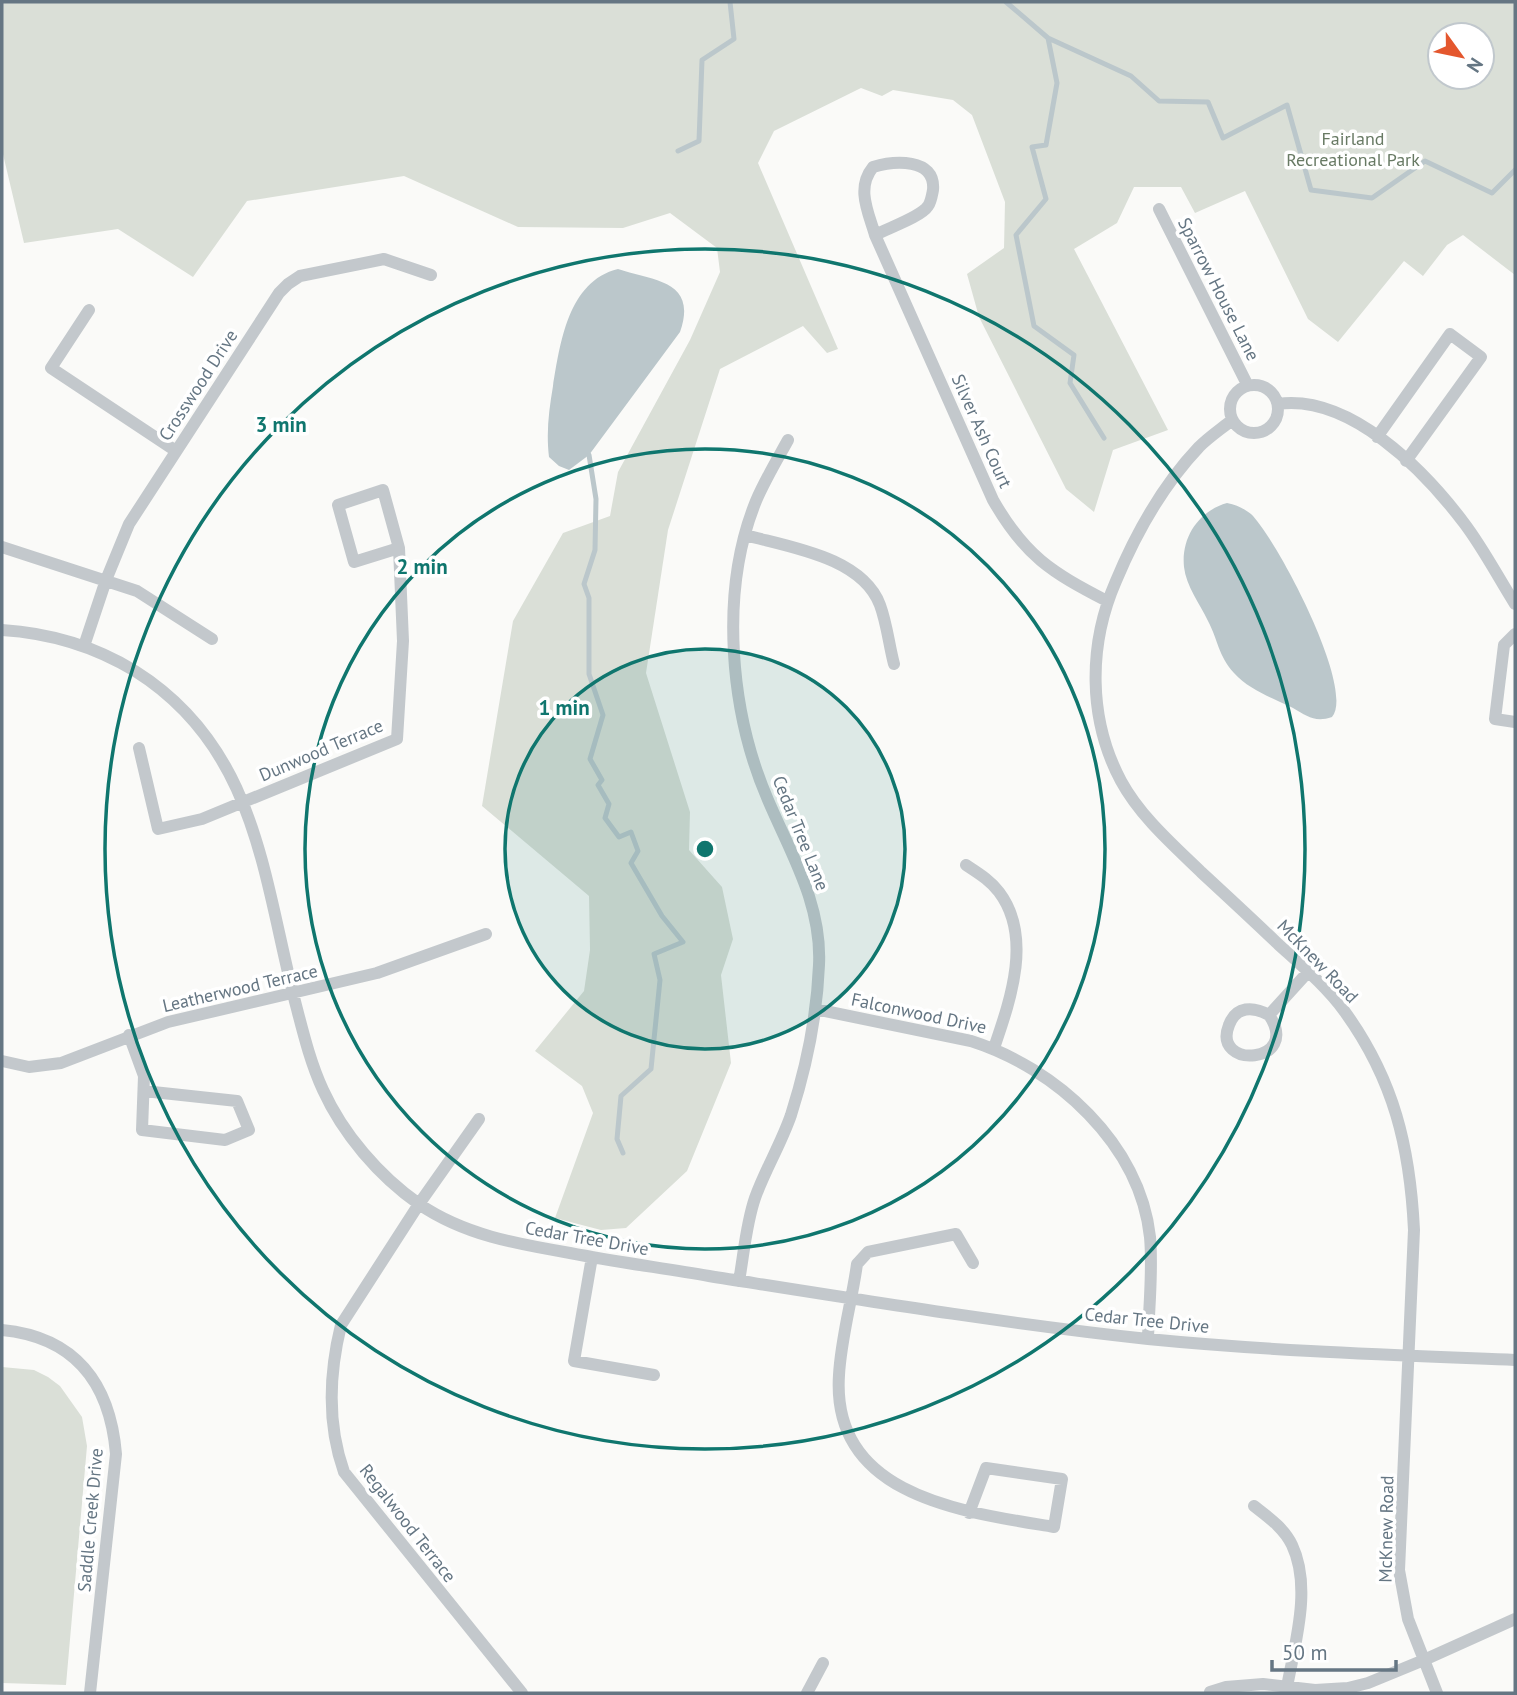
<svg xmlns="http://www.w3.org/2000/svg" width="1517" height="1695" viewBox="0 0 1517 1695" font-family="'PT Sans',sans-serif">
  <style>
    .green { fill: #dadfd7; fill-rule: evenodd }
    .water { fill: #bbc7cb }
    .lines { fill: none; stroke-linecap: round; stroke-linejoin: round }
    .stream { stroke: #bbc7cb; stroke-width: 5 }
    .street { stroke: #c3c8cc; stroke-width: 12 }
    .ring { fill: none; stroke: #0f766e; stroke-width: 3.5 }
    .labels { text-anchor: middle; dominant-baseline: central; stroke-width: 7; stroke-linejoin: round; paint-order: stroke }
    .park-label { font-size: 18px; fill: #687a64; stroke: #fff }
    .street-label { font-size: 18px; fill: #657683; stroke: #fff }
    .centre { fill: #0f766e; stroke: #fff; stroke-width: 3.5 }
    .ring-label { font-size: 21px; text-anchor: middle; font-weight: bold; fill: #0f766e; stroke: #fff; stroke-width: 7; stroke-linejoin: round; paint-order: stroke }
  </style>
  <rect width="100%" height="100%" fill="#fafaf8"/>
  <path class="green" d="M2,2H1515V275L1463,235L1447,245L1423,276L1404,261L1338,342L1308,319L1245,191L1195,213L1181,187H1134L1117,223L1074,249L1168,430L1113,450L1094,512L1066,489L979,317L967,274L1004,248L1005,202L972,115L953,100L893,90L882,96L861,88L774,131L758,163L838,349L827,353L803,326L720,369L668,530L646,673L690,812L689,850L722,887L733,939L721,975L731,1063L687,1171L626,1228L601,1230L555,1218L593,1113L582,1086L535,1051L584,991L590,950L589,896L482,806L513,621L563,533L610,516L618,472L690,340L720,272L717,248L670,213L623,228L518,227L404,176L247,201L193,277L118,229L24,243L2,150ZM1440,35H1482V77H1440Z
    M2,1367L34,1370L48,1377L60,1386L82,1417L87,1446L66,1685L2,1683Z"/>
  <path class="water" d="M618,269C654,281 698,280 680,332L589,455L569,470L559,466L549,457C546,432 549,410 553,386C560,344 568,281 618,269Z
    M1227,503C1237,505 1243,508 1251,514C1276,538 1356,689 1332,717C1315,723 1307,716 1293,708C1273,698 1249,690 1234,673C1218,655 1218,640 1208,621C1200,604 1186,586 1184,567C1181,537 1199,511 1227,503Z"/>
  <g class="lines">
    <path class="stream" d="M1006,2L1048,38L1131,76L1159,101L1208,102L1223,138L1287,105L1311,190L1372,198L1425,161L1492,193L1515,170
      M1048,38L1057,83L1046,145L1032,147L1046,199L1016,235L1034,326L1074,355L1070,383L1104,438
      M678,151L699,141L702,60L734,39L730,2
      M589,455L596,499L595,550L584,584L589,598V674L603,715L590,759L602,780L598,785L609,804L605,818L619,837L631,832L638,851L631,863L662,916L683,942L654,954L660,980L651,1069L621,1096L617,1139L623,1153"/>
    <path class="street" d="M1159,209L1247,384
      M875,235C888,228 921,217 928,206C931,202 932,195 933,190C936,157 893,161 873,167C856,188 868,211 875,235L993,500C1025,556 1051,572 1107,601
      M89,310L51,368L176,451
      M1230 409a24 24 0 1 1 48 0a24 24 0 1 1-48 0Z
      M1278,404C1350,394 1424,470 1464,523C1483,548 1498,577 1515,604
      M1232,420C1221,429 1209,437 1199,447C1163,485 1136,533 1116,581C1088,645 1088,719 1121,781C1140,816 1172,844 1201,872C1227,896 1253,920 1278,944C1301,965 1327,987 1345,1012C1394,1080 1410,1147 1414,1230L1399,1570L1408,1619L1437,1693
      M1377,437L1450,334L1481,357L1406,461
      M745,535C789,547 862,557 880,605C887,624 889,645 894,664
      M2,547L137,591L212,639
      M2,630C50,633 94,646 135,671C259,749 263,881 297,1009C304,1036 311,1064 323,1090C343,1134 379,1176 419,1204C464,1235 517,1244 570,1253C616,1262 663,1268 709,1276C855,1299 1001,1323 1148,1339C1270,1351 1393,1355 1515,1360
      M1515,634L1504,645L1495,719L1515,722
      M84,646L106,580L129,524L279,293L288,284L300,276L384,259L431,275
      M139,748L158,829L202,819L397,739L403,641L399,548L383,490L338,505L354,562L399,548
      M966,865C978,873 990,880 999,892C1033,937 1010,1001 994,1048
      M815,1009L971,1041C1056,1068 1140,1144 1150,1237C1153,1270 1149,1305 1148,1338
      M1269,1015C1302,1064 1211,1070 1229,1025C1236,1006 1253,1006 1269,1015L1308,972
      M129,1035L144,1076L142,1130L225,1140L249,1130L237,1101L144,1091
      M2,1061L29,1067L61,1063L168,1022L377,973L486,934
      M479,1119L419,1204L341,1325C329,1374 327,1424 344,1472L522,1693
      M592,1257L574,1361L654,1375
      M739,1281C744,1253 746,1224 755,1198C765,1170 781,1144 791,1115C806,1068 817,1015 819,965C822,904 791,854 768,800C730,712 719,592 756,501C765,480 777,460 788,440
      M2,1330C75,1337 110,1383 116,1454L90,1693
      M1254,1506C1268,1517 1284,1528 1292,1545C1312,1587 1295,1643 1287,1687
      M969,1513L986,1468L1062,1479L1054,1527C964,1512 831,1497 839,1375C841,1338 852,1301 857,1264L868,1252L956,1234L973,1263
      M1210,1692L1226,1687L1263,1684L1315,1690L1348,1688L1368,1683L1424,1660L1515,1619
      M807,1693L823,1663"/>
  </g>
  <circle cx="705" cy="849" r="200" fill="#0f766e" fill-opacity=".12"/>
  <g class="ring">
    <circle cx="705" cy="849" r="200"/>
    <circle cx="705" cy="849" r="400"/>
    <circle cx="705" cy="849" r="600"/>
  </g>
  <g class="labels">
    <g class="park-label">
      <text x="1353" y="138">Fairland<tspan x="1353" dy="21">Recreational Park</tspan></text>
    </g>
    <g class="street-label">
      <text transform="translate(1219 289) rotate(63)">Sparrow House Lane</text>
      <text transform="translate(198 385) rotate(-57)">Crosswood Drive</text>
      <text transform="translate(982 431) rotate(66)">Silver Ash Court</text>
      <text transform="translate(321 750) rotate(-23)">Dunwood Terrace</text>
      <text transform="translate(801 833) rotate(68)">Cedar Tree Lane</text>
      <text transform="translate(1318 961) rotate(46)">McKnew Road</text>
      <text transform="translate(240 988) rotate(-13)">Leatherwood Terrace</text>
      <text transform="translate(919 1013) rotate(12)">Falconwood Drive</text>
      <text transform="translate(587 1238) rotate(10)">Cedar Tree Drive</text>
      <text transform="translate(1147 1320) rotate(6)">Cedar Tree Drive</text>
      <text transform="translate(90 1520) rotate(-85)">Saddle Creek Drive</text>
      <text transform="translate(408 1523) rotate(52)">Regalwood Terrace</text>
      <text transform="translate(1386 1529) rotate(-89)">McKnew Road</text>
    </g>
  </g>
  <circle cx="705" cy="849" r="10" class="centre"/>
  <g class="ring-label">
    <text x="281" y="432">3 min</text>
    <text x="422" y="574">2 min</text>
    <text x="564" y="715">1 min</text>
  </g>
  <rect width="1517" height="1695" fill="none" stroke="#657683" stroke-width="7"/>
  <g transform="translate(1461 56) rotate(123)"><circle r="33" fill="#ffffff" stroke="#c1c8cd" stroke-width="2"/>
  <path d="M0-5L12 26L0 18L-12 26Z" fill="#e4572e"/>
  <text y="-10" font-size="19" font-weight="bold" text-anchor="middle" fill="#657683">N</text>
  </g>
  <path d="M1272 1660v10h124v-10" fill="none" stroke="#657683" stroke-width="3.5"/>
  <text x="1282" y="1660" font-size="21" fill="#657683" stroke="#ffffff" stroke-width="5" paint-order="stroke">50 m</text>
</svg>
